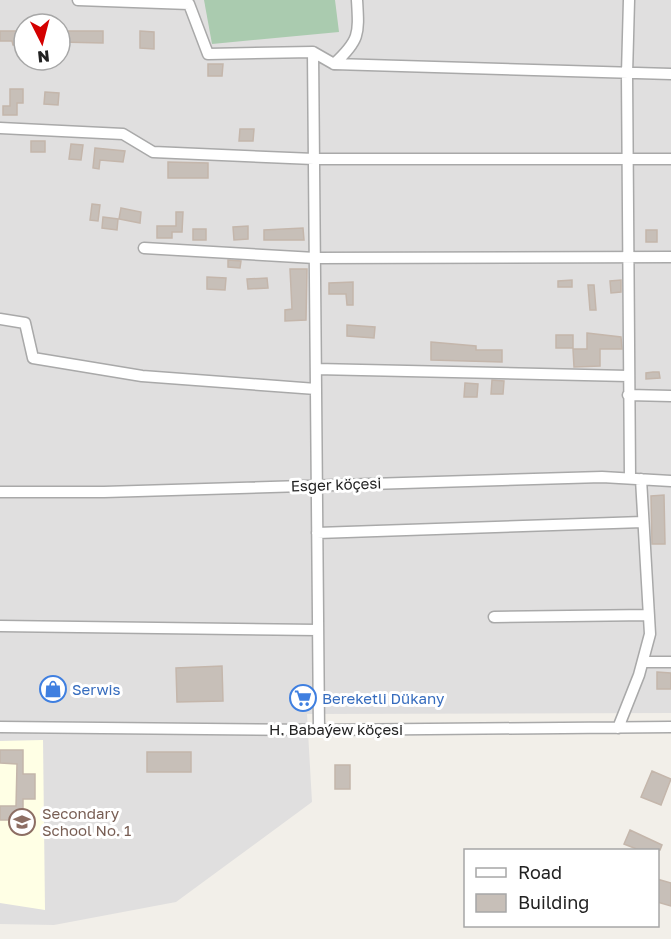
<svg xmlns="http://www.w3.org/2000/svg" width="671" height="939" viewBox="0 0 671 939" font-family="'Golos Text',sans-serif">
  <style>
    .residential { fill: #e0dfdf; fill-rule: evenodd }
    .education { fill: #ffffe5 }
    .cemetery { fill: #aacbaf }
    .building { fill: #c7bfb8; stroke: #c4b6ab; stroke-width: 1.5 }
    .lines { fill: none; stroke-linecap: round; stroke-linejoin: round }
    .minor-casing { stroke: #a9a9a9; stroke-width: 13 }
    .minor { stroke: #fff; stroke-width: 10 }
    .labels { text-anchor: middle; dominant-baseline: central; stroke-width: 6; stroke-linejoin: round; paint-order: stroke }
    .street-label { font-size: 15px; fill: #222; stroke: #fff }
    .shop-label { font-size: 15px; fill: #366cbe; stroke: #fff; text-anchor: start }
    .education-label { font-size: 15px; fill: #785e54; stroke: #fff; text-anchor: start }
  </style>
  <rect width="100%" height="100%" fill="#f2efe9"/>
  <path class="residential" d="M0,0H671V713L307,714L312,802L176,902L54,925L0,924ZM24,24H60V60H24Z"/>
  <path class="education" d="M43,740L45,910L0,903V741Z"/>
  <path class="cemetery" d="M204,0H335L339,32L212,44Z"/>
  <path class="building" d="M0,31H24V45H13L12,41H0Z
    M60,31H103V43L60,42Z
    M140,31L154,32V49L140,48Z
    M208,64H223L222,76H208Z
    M10,89H23V103H17V115H3V106H10Z
    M45,92L59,93L58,105L44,104Z
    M240,129H254L253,141H239Z
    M31,141H45V152H31Z
    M71,144L83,145L81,160L69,159Z
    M95,148L125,151L123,162L100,160L99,169L93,168Z
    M168,162L208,163V178H168Z
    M92,204L100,205L98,221L90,220Z
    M121,208L141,212L140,223L119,219Z
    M176,212H183L182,232H172V238H157V226H176Z
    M103,217L118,219L117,230L102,228Z
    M248,226V239L234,240L233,227Z
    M303,228L304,240H264V230Z
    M193,229H206V240H193Z
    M646,230H657V242H646Z
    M228,260L241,261L240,268L228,267Z
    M290,269H307L306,320L285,321V310L292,309Z
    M207,277L226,278L225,290L207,289Z
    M267,278L268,288L248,289L247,279Z
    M572,280V287H558V281Z
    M621,280V292L611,293L610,281Z
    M353,282V305H347L346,294H329V283Z
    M588,285H594L596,310H590Z
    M347,325L375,327L374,338L347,336Z
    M587,333L621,337L622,349H600V366L574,367L573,349H587Z
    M556,335H573V348H556Z
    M431,342L476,346V350H502V362L431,360Z
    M653,372H659L660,378L646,379V373Z
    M492,380L504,381L503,394H491Z
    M465,383L478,384L477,397H464Z
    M664,495L665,544H652L651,496Z
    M222,666L223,701L177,702L176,668Z
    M657,672L671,673V689H657Z
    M0,750H23V774H35V799H23V820H0V806H16L17,764L0,763Z
    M147,752H191V772H147Z
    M335,765H350V789H335Z
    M652,771L671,779L661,805L641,797Z
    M630,830L662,845L660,850H639L624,844Z
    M657,879L671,883V906L657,902Z"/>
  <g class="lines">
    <defs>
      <path id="minor" d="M78,0L189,4L208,54L313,52L334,64C360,40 359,34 357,0
        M629,0L627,74L630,478
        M313,52L319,730
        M334,64L671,74
        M0,128L123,134L153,152L314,159H671
        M144,248L315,258L671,257
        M0,319L25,323L33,358L142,376L316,389
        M316,369L628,376
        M628,395L671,396
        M0,492H104L602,477L671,481
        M317,533L643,522
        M494,617L649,615
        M0,626L318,630
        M643,662H671
        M0,727L319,730L671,727
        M618,728L639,675L650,634L641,479"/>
    </defs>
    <use href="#minor" class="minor-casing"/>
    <use href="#minor" class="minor"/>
  </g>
  <defs>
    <symbol id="shop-ring" viewBox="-11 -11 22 22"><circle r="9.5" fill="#fff" stroke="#3f7fe0" stroke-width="1.5"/><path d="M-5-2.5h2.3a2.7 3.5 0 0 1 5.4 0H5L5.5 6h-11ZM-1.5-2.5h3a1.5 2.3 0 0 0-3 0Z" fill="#3f7fe0"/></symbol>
    <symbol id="supermarket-ring" viewBox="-11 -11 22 22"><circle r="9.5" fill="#fff" stroke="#3f7fe0" stroke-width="1.5"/><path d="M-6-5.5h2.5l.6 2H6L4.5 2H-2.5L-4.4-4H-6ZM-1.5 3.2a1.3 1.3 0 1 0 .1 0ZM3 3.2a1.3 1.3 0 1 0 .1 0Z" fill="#3f7fe0"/></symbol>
    <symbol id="school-ring" viewBox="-11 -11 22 22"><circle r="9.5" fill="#fff" stroke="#8d6e63" stroke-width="1.5"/><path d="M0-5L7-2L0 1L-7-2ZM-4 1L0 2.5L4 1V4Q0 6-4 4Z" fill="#8d6e63"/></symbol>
  </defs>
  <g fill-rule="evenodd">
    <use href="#shop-ring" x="38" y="674" width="30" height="30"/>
    <use href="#supermarket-ring" x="288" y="683" width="30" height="30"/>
    <use href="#school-ring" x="7" y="807" width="30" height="30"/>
  </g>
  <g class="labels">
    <g class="street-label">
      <text transform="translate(336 484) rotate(-2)">Esger köçesi</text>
      <text x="336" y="729">H. Babaýew köçesi</text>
    </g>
    <g class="shop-label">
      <text x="72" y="689">Serwis</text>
      <text x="322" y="698">Bereketli Dükany</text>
    </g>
    <g class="education-label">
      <text x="42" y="813">Secondary<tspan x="42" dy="17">School No. 1</tspan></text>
    </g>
  </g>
  <rect x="464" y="849" width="195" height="78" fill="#ffffff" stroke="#a7a7a7" stroke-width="1.5"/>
  <rect x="476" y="868" width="30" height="9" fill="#ffffff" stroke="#a7a7a7" stroke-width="1.5"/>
  <text x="518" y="879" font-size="18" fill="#222222">Road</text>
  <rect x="476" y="894" width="30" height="18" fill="#c7bfb8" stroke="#a7a7a7" stroke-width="1.5"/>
  <text x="518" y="909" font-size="18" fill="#222222">Building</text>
  <g transform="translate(42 42) rotate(174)"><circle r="28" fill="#ffffff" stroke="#a7a7a7" stroke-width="1.5"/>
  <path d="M0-4.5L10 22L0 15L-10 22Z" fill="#d40000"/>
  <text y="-9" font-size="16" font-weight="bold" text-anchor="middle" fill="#222222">N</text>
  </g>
</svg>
